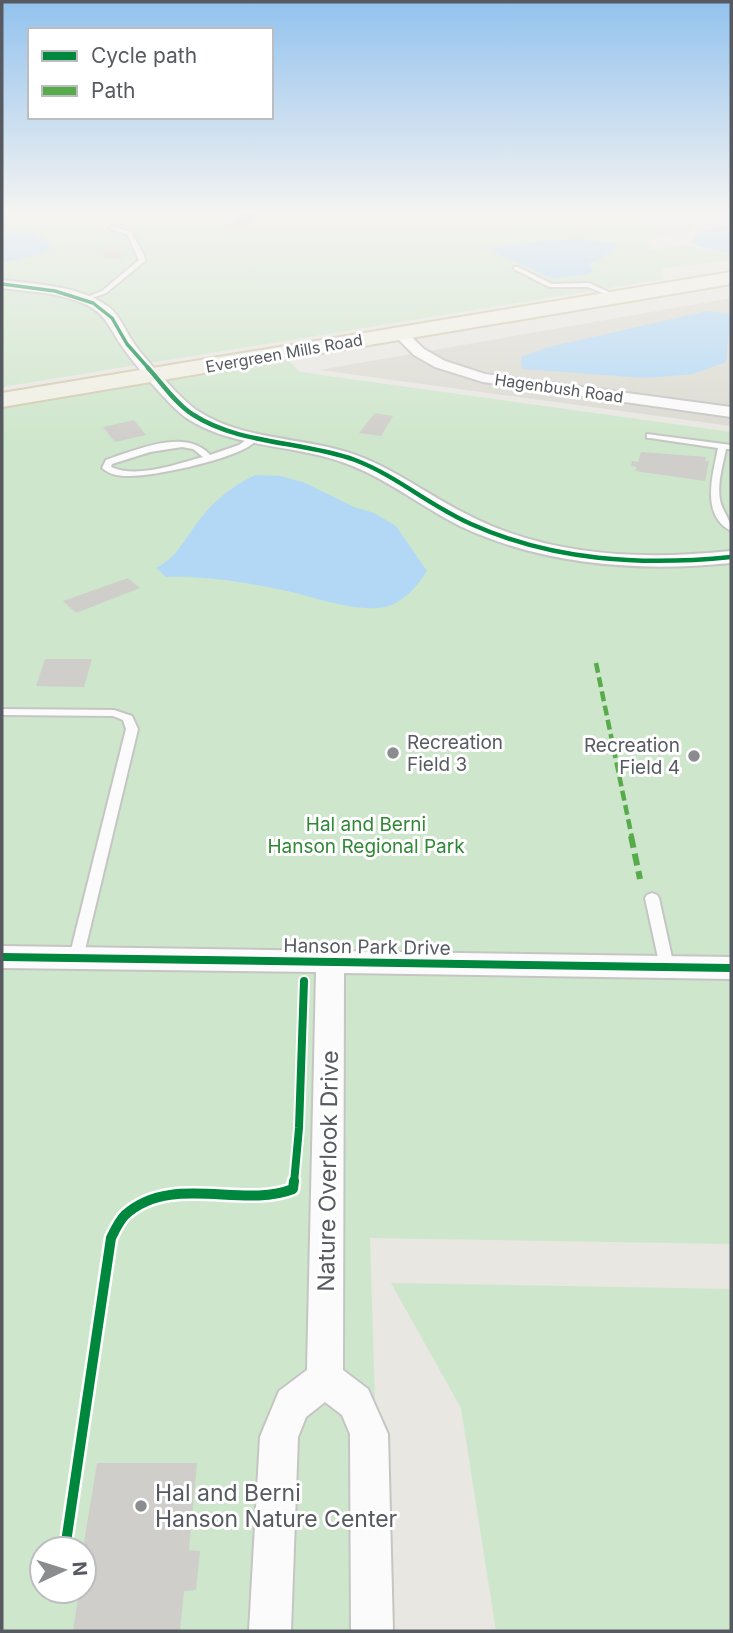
<svg xmlns="http://www.w3.org/2000/svg" width="733" height="1633" viewBox="0 0 733 1633" font-family="Inter,sans-serif">
  <style>
    .education { fill: #dbdad1 }
    .green { fill: #cee6cb; fill-rule: evenodd }
    .water { fill: #b2d8f6 }
    .building { fill: #cfcecb }
    .lines { fill: none; stroke-linecap: round; stroke-linejoin: round }
    .lane-casing { stroke: #c5c5c4; stroke-width: 4 }
    .street-casing { stroke: #c5c5c4; stroke-width: 4 }
    .primary-casing { stroke: #d2c9ae; stroke-width: 4 }
    .lane { fill: #fcfbfb; fill-rule: evenodd }
    .street { fill: #fcfbfb; fill-rule: evenodd }
    .primary { fill: #f1f0e5; fill-rule: evenodd }
    .quiet-far1 { stroke: #58ab4b; stroke-width: 4.5; stroke-dasharray: 10 4.5; stroke-linecap: butt }
    .quiet { stroke: #58ab4b; stroke-width: 6; stroke-dasharray: 12 6; stroke-linecap: butt }
    .cycleway-far3-casing { stroke: #fff; stroke-width: 6 }
    .cycleway-far2-casing { stroke: #fff; stroke-width: 7 }
    .cycleway-far1-casing { stroke: #fff; stroke-width: 12 }
    .cycleway-casing { stroke: #fff; stroke-width: 15 }
    .cycleway-far3 { stroke: #00873e; stroke-width: 3.5 }
    .cycleway-far2 { stroke: #00873e; stroke-width: 4.5 }
    .cycleway-far1 { stroke: #00873e; stroke-width: 8 }
    .cycleway { stroke: #00873e; stroke-width: 10 }
    .poi-dot { fill: #8a8c8e; stroke: #fff; stroke-width: 2.5 }
    .labels { text-anchor: middle; dominant-baseline: central; stroke-width: 6; stroke-linejoin: round; paint-order: stroke }
    .far-street-label { font-size: 16px; fill: #575b61; stroke: #fff }
    .poi-label { font-size: 19px; fill: #575b61; stroke: #fff; text-anchor: start }
    .park-label { font-size: 19px; fill: #308736; stroke: #fff }
    .street-label { font-size: 19px; fill: #575b61; stroke: #fff }
    .near-street-label { font-size: 23px; fill: #575b61; stroke: #fff }
    .near-poi-label { font-size: 23px; fill: #575b61; stroke: #fff; text-anchor: start }
  </style>
  <rect width="100%" height="100%" fill="#e8e7e2"/>
  <path class="education" d="M731,298V426L320,370L331,368Z"/>
  <path class="green" d="M2,214H637L639,221L659,230L685,225L692,227V230L647,240L650,250L682,245L731,254V260L660,269L664,279L2,387Z
    M289,361L300,372L731,432V1244L370,1238L382,1631H2V408ZM42,1549H84V1591H42Z
    M391,1283L731,1289V1631H496L461,1408Z"/>
  <path class="water" d="M716,226H731V253L699,247L691,242L695,234Z
    M25,231C35,233 49,237 51,249L45,253L2,263V232Z
    M579,239L615,243L617,247L600,259L588,264L593,270L590,274L553,279L487,249L542,241Z
    M707,311L731,314L726,362L693,374L645,378L522,369L521,357L549,347Z
    M256,475L280,476L303,482L354,507L374,513L396,526L427,571C416,588 400,607 378,608C344,610 310,595 278,589C242,582 203,575 166,577L156,568C177,558 186,537 200,519C214,501 236,483 256,475Z"/>
  <path class="building" d="M241,214H259L245,228L228,227Z
    M118,249L122,258L106,259L102,251Z
    M375,413L393,416L381,436L359,433Z
    M134,420L146,435L115,442L103,427Z
    M641,452L706,457L705,461H709L705,481L635,471L637,467L631,466L632,461L638,462Z
    M128,578L140,588L76,613L63,601Z
    M45,659H92L84,687L36,686Z
    M97,1463H197L189,1550L200,1551L196,1590L184,1591L180,1631H73L79,1591H84L83,1549Z"/>
  <g class="lines">
    <defs>
      <path id="lane" d="M112,226L131,232L144,255L145,261L106,293L83,301V299L102,291L139,260L127,234L110,229Z
        M514,267H518L552,284L589,283L620,297L615,298L588,287H549L514,269Z
        M254,434L261,436C256,441 250,446 244,449C221,461 153,477 127,476C117,476 109,474 102,468L106,460L114,457C142,448 187,429 210,455L239,445ZM182,447L193,449L203,457C176,464 137,479 111,467L112,464L150,452Z
        M647,434L731,445V449H726C723,465 717,483 720,500C722,511 731,519 731,531C700,515 713,474 718,448L650,438H647Z
        M2,709L114,710L132,716L138,729L83,958L81,962L76,963L71,962L69,958L126,729L123,720L113,716L2,715Z
        M652,893L657,895L659,898L674,967L672,971L667,972L662,971L660,967L645,898L647,895Z"/>
      <path id="street" d="M2,280C37,285 79,285 109,307C120,316 125,330 133,342C143,357 183,402 198,411C242,440 301,437 350,453C395,468 430,497 472,517C552,557 644,560 731,551V563C641,572 546,566 462,527C421,507 386,477 342,462C292,444 230,448 185,417C170,406 133,363 122,346C111,331 107,316 89,306C63,292 31,292 2,288Z
        M399,329L404,330L424,349L445,361L485,374L731,407V417L483,382L435,367L414,355L392,333Z
        M2,946L731,957V979L344,973L343,1370L368,1389L388,1434L393,1631H351L350,1434L342,1415L325,1402L306,1417L298,1437L291,1631H249L260,1437L279,1391L307,1370L316,972L2,968Z"/>
      <path id="primary" d="M731,272V284L2,407V393Z"/>
    </defs>
    <use href="#lane" class="lane-casing"/>
    <use href="#street" class="street-casing"/>
    <use href="#primary" class="primary-casing"/>
    <use href="#lane" class="lane"/>
    <use href="#street" class="street"/>
    <use href="#primary" class="primary"/>
    <path class="quiet-far1" d="M596,663L632,838"/>
    <path class="quiet" d="M631,836L640,879"/>
    <defs>
      <path id="cycleway-far3" d="M2,284L55,291L93,303L112,318L127,344L150,370"/>
      <path id="cycleway-far2" d="M148,368C162,383 175,403 192,414C239,445 303,441 355,460C397,476 430,506 471,524C553,561 642,566 731,557"/>
      <path id="cycleway-far1" d="M2,957L731,968
        M294,1183L299,1128L304,981"/>
      <path id="cycleway" d="M65,1549L111,1238C115,1230 119,1221 125,1215C171,1173 242,1209 293,1189L294,1181"/>
    </defs>
    <use href="#cycleway-far3" class="cycleway-far3-casing"/>
    <use href="#cycleway-far2" class="cycleway-far2-casing"/>
    <use href="#cycleway-far1" class="cycleway-far1-casing"/>
    <use href="#cycleway" class="cycleway-casing"/>
    <use href="#cycleway-far3" class="cycleway-far3"/>
    <use href="#cycleway-far2" class="cycleway-far2"/>
    <use href="#cycleway-far1" class="cycleway-far1"/>
    <use href="#cycleway" class="cycleway"/>
  </g>
  <linearGradient id="sky" x2="0" y2="1"><stop stop-color="#92c2ee"/><stop offset="0.48" stop-color="#f5f4f2"/><stop offset="1" stop-color="#f5f4f2" stop-opacity="0"/></linearGradient>
  <rect width="733" height="443" fill="url(#sky)"/>
  <g class="poi-dot">
    <circle cx="393" cy="753" r="7"/>
    <circle cx="694" cy="756" r="7"/>
    <circle cx="141" cy="1506" r="7"/>
  </g>
  <g class="labels">
    <g class="far-street-label">
      <text transform="translate(284 353) rotate(-10)">Evergreen Mills Road</text>
      <text transform="translate(559 388) rotate(8)">Hagenbush Road</text>
    </g>
    <g class="poi-label">
      <text x="407" y="742">Recreation<tspan x="407" dy="22">Field 3</tspan></text>
      <text x="680" y="745" text-anchor="end">Recreation<tspan x="680" dy="22">Field 4</tspan></text>
    </g>
    <g class="park-label">
      <text x="366" y="824">Hal and Berni<tspan x="366" dy="22">Hanson Regional Park</tspan></text>
    </g>
    <g class="street-label">
      <text transform="translate(367 947) rotate(1)">Hanson Park Drive</text>
    </g>
    <g class="near-street-label">
      <text transform="translate(328 1171) rotate(-89)">Nature Overlook Drive</text>
    </g>
    <g class="near-poi-label">
      <text x="155" y="1493">Hal and Berni<tspan x="155" dy="26">Hanson Nature Center</tspan></text>
    </g>
  </g>
  <rect width="733" height="1633" fill="none" stroke="#575b61" stroke-width="7"/>
  <rect x="28" y="28" width="245" height="91" fill="#ffffff" stroke="#bcbdc0" stroke-width="2"/>
  <rect x="42" y="51" width="35" height="10" fill="#00873e" stroke="#bcbdc0" stroke-width="2"/>
  <text x="91" y="63" font-size="21" fill="#575b61">Cycle path</text>
  <rect x="42" y="86" width="35" height="10" fill="#58ab4b" stroke="#bcbdc0" stroke-width="2"/>
  <text x="91" y="98" font-size="21" fill="#575b61">Path</text>
  <g transform="translate(63 1570) rotate(86)"><circle r="33" fill="#ffffff" stroke="#bcbdc0" stroke-width="2"/>
  <path d="M0-5L12 26L0 18L-12 26Z" fill="#8a8c8e"/>
  <text y="-10" font-size="19" font-weight="bold" text-anchor="middle" fill="#575b61">N</text>
  </g>
</svg>
